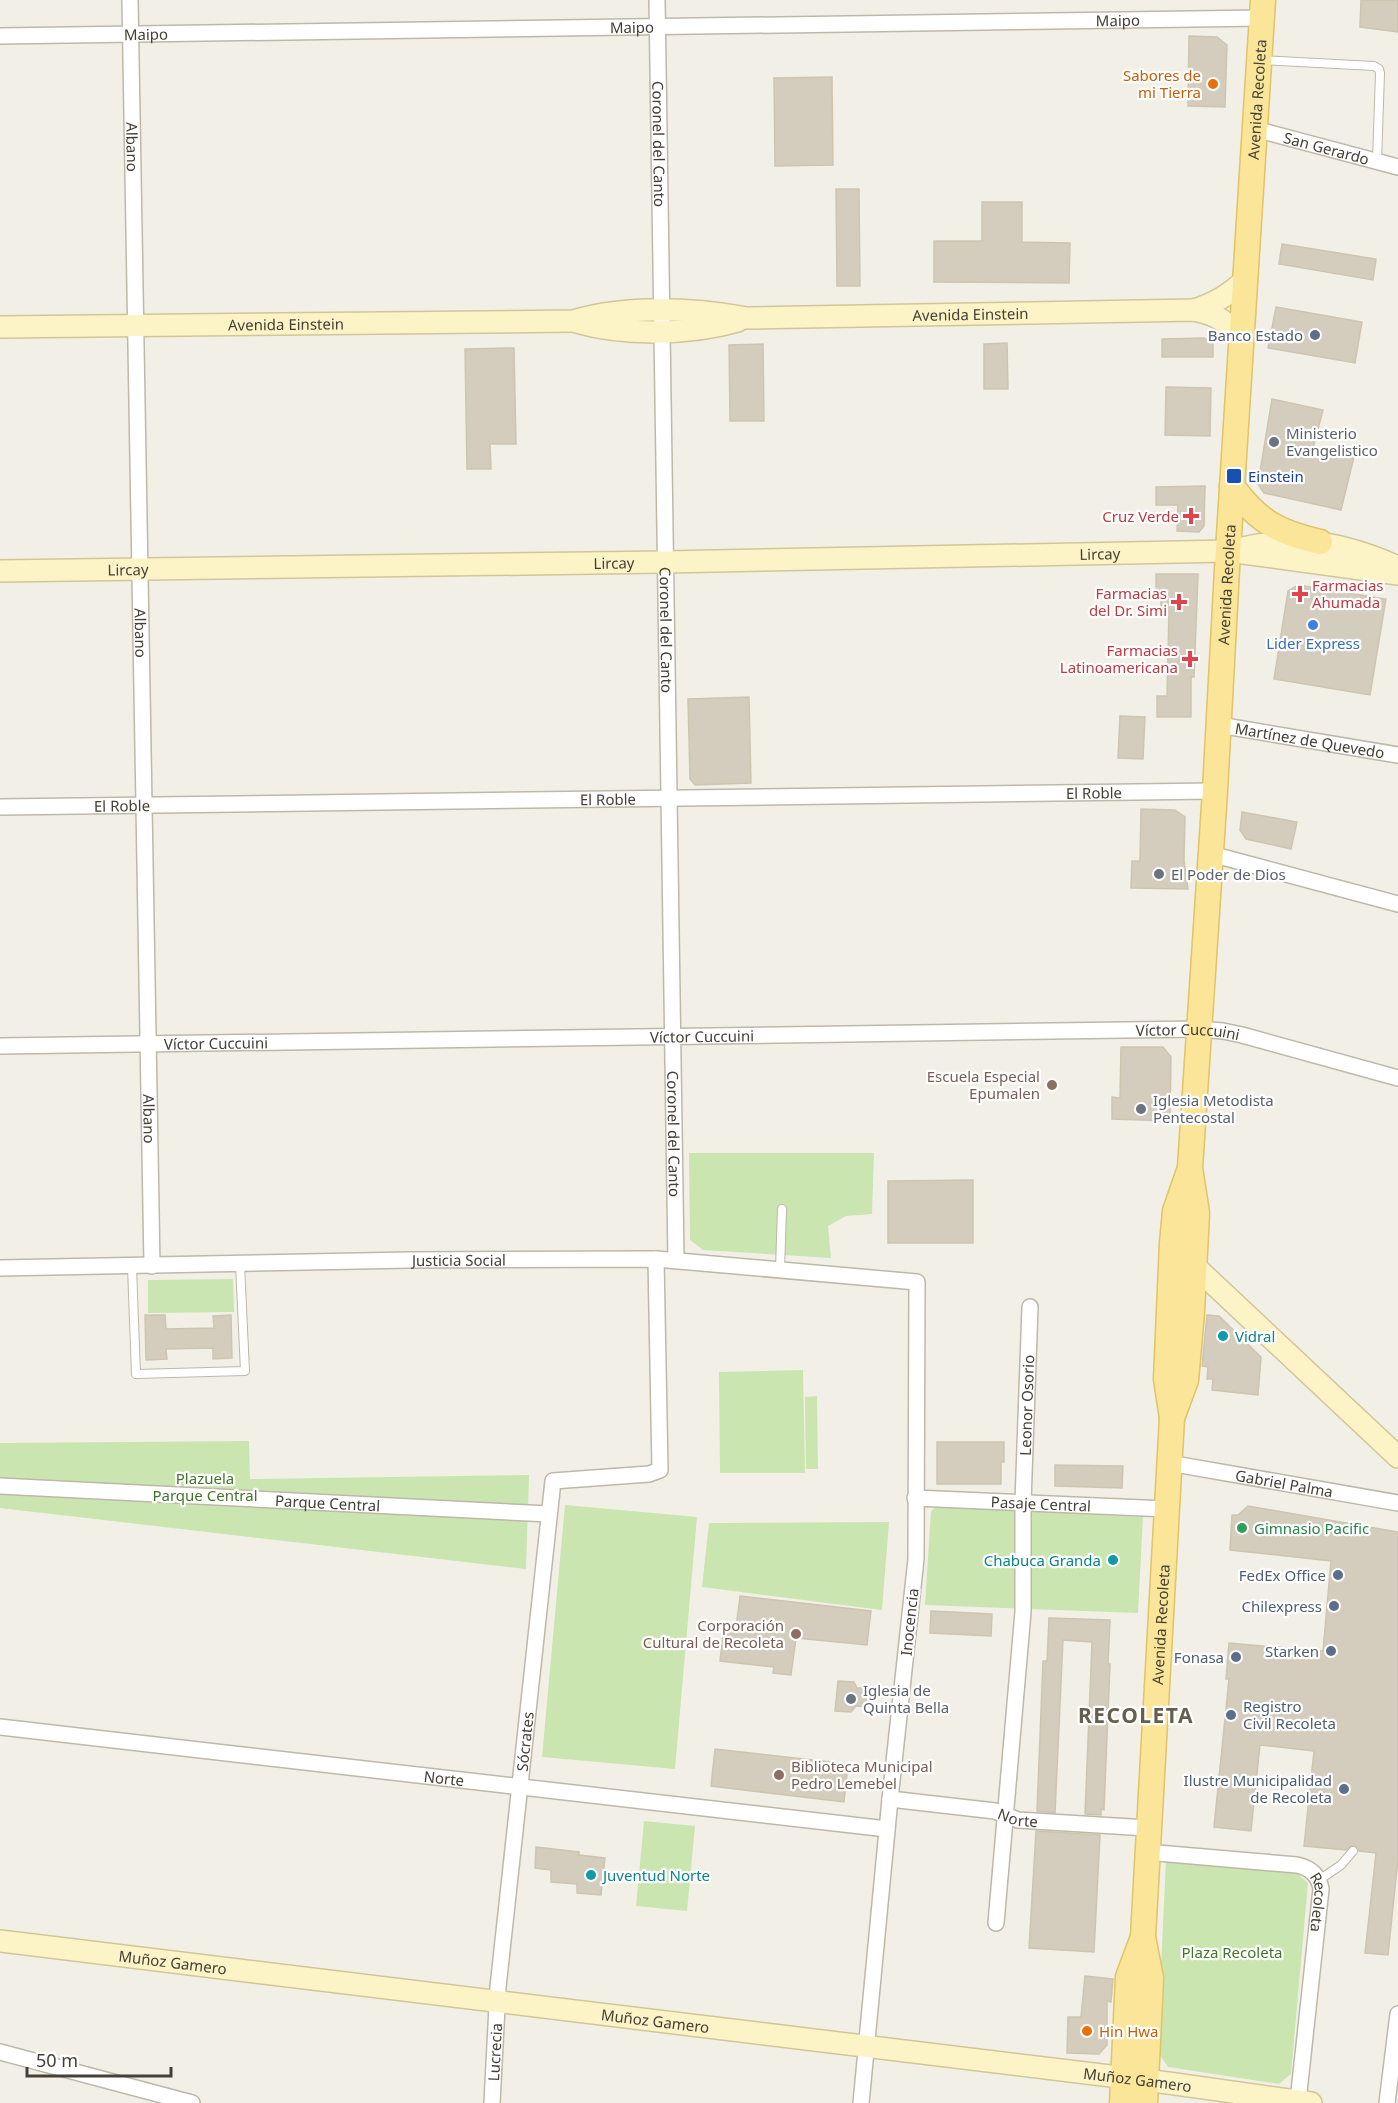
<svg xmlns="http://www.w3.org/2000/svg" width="1398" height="2103" viewBox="0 0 1398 2103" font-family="'Noto Sans',sans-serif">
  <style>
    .green { fill: #cae5b0 }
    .building { fill: #d4ccbc; stroke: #cec5b0; stroke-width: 1.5 }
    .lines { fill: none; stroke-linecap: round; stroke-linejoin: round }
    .lane-casing { stroke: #beb8a9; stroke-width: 10 }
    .street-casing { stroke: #beb8a9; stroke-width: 18 }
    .secondary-casing { stroke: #d1c698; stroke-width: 24 }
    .primary-casing { stroke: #dfc468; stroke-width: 27 }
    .lane { stroke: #fff; stroke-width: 8 }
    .street { stroke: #fff; stroke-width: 15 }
    .secondary { stroke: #fcf3c6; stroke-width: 21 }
    .primary { stroke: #fae598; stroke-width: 24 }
    .food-dot { fill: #e8710a; stroke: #fff; stroke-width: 2 }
    .service-dot { fill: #5c6f8a; stroke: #fff; stroke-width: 2 }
    .worship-dot { fill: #6b7280; stroke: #fff; stroke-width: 2 }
    .transit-dot { fill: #1a4fb4; stroke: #fff; stroke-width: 2 }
    .health-dot { fill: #e0444e; stroke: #fff; stroke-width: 2 }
    .shop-dot { fill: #3f7fe0; stroke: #fff; stroke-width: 2 }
    .education-dot { fill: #8d6e63; stroke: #fff; stroke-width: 2 }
    .culture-dot { fill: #0f9aa8; stroke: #fff; stroke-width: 2 }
    .leisure-dot { fill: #2e9e5b; stroke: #fff; stroke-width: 2 }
    .labels { text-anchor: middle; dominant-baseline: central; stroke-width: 4.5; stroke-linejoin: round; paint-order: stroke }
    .street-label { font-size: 15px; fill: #454036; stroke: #fff }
    .food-label { font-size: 15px; fill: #c56008; stroke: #fff; text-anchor: end }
    .service-label { font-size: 15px; fill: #4e5e75; stroke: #fff; text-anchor: end }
    .worship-label { font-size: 15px; fill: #5b616d; stroke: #fff; text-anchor: start }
    .transit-label { font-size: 15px; fill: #164399; stroke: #fff; text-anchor: start }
    .health-label { font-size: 15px; fill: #be3a42; stroke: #fff; text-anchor: end }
    .shop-label { font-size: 15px; fill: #366cbe; stroke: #fff }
    .education-label { font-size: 15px; fill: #785e54; stroke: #fff; text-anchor: end }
    .culture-label { font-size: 15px; fill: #0d838f; stroke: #fff; text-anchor: start }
    .park-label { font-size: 15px; fill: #42752b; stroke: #fff }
    .leisure-label { font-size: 15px; fill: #27864d; stroke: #fff; text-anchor: start }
    .district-label { font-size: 21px; font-weight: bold; letter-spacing: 1.5px; fill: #675f4d; stroke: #fff }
  </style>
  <rect width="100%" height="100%" fill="#f2f0e6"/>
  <path class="green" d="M689,1153H874L872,1214L846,1216L828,1226L831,1258L703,1250L690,1240Z
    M233,1279L234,1312L148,1313V1280Z
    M803,1370L805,1473H720L719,1372Z
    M817,1396L818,1469H806L805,1397Z
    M249,1441L250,1479L529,1475L526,1569L0,1508V1443Z
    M565,1505L697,1517L675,1769L542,1757Z
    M936,1507L1143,1517L1138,1613L925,1605L931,1511Z
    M889,1522L882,1610L702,1587L709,1523Z
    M644,1821L695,1826L687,1911L636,1906Z
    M1166,1861L1298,1874L1308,1883L1291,2074L1279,2084L1168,2067L1157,2051Z"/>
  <path class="building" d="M1361,0H1398V32L1360,27Z
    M1189,36L1217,37L1227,45L1225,107L1188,106Z
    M832,77L833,165L775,166L774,78Z
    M836,189H859L860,286H837Z
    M982,202H1022V242L1070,243L1069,283L934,282V241H982Z
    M1282,244L1376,259L1373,280L1279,264Z
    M1276,307L1362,322L1355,363L1268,348Z
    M1204,338L1213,344V357H1162V339Z
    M1007,343L1008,389H984V344Z
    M763,344L764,421H730L729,345Z
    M514,348L516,444H490L491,469H467L465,349Z
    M1166,387L1211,388L1210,436L1165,435Z
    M1272,399L1323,410L1313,448L1354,457L1341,510L1264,493L1258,484Z
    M1205,486L1204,526L1199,532L1177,531L1178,505H1156V487Z
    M1156,574H1198L1194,677H1191V717H1157V696H1167L1169,611H1161V594L1156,593Z
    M1298,585L1386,599L1370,695L1274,679L1288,591Z
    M749,697L751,783L695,785L690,779L688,699Z
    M1120,716L1145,717L1143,759L1118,758Z
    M1141,809L1175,810L1185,817L1184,861L1188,889L1131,888L1132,861H1140Z
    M1242,812L1297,822L1291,849L1246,839L1240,830Z
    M1121,1047H1163L1171,1057L1170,1121L1112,1119V1097L1120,1098Z
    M973,1180V1243H888V1181Z
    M145,1315H165L166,1329L214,1328L213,1316L231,1315L232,1358L213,1359V1348L166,1349L167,1359L146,1360Z
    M1207,1315L1219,1316L1261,1357L1258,1395L1212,1390L1213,1379H1207L1208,1367L1202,1366Z
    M937,1442H1004V1462H1001V1484H937Z
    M1055,1465L1123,1466L1122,1488L1055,1486Z
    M1248,1506L1398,1532V1859L1388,1955L1365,1953L1376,1853L1359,1851L1357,1847L1354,1845L1346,1850L1304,1846L1314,1751L1260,1745L1251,1831L1214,1827L1229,1679H1226L1229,1643L1323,1651L1331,1561L1230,1550L1232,1515H1238Z
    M740,1596L871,1611L867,1645L796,1638L791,1675L773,1673L774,1667L720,1661L724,1626L736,1627Z
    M931,1611L992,1614L991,1636L930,1633Z
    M1049,1618L1110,1620L1108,1664H1110L1104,1810L1101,1809V1815L1085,1814L1092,1642L1063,1640L1055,1813L1037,1811L1043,1661H1047Z
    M838,1681L854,1682L857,1688H867L866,1707L856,1706L851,1712L835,1711Z
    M715,1749L848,1764L844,1802L711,1786Z
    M1036,1831L1100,1835L1094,1952L1029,1948Z
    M536,1847L579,1852V1855L605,1858L601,1895L577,1893V1884L551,1882V1870L535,1868Z
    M1085,1976L1113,1979L1111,2002L1107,2001V2045L1099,2054L1067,2053L1068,2017H1081Z"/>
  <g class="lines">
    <defs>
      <path id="lane" d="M1261,60L1374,66L1379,69L1380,73L1377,162
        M132,1267L136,1374L245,1371L240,1264
        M780,1269L782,1209
        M1319,1880L1341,1865L1353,1851"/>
      <g id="street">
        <path id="s1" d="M130,0L152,1266"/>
        <path id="s2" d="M657,0L676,1260"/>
        <path id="s3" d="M0,36L1262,18"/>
        <path id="s4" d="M1255,129L1398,167"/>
        <path id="s5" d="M1219,725L1398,755"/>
        <path id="s6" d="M0,807L1215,791"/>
        <path d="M1211,854L1398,904"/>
        <path id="s7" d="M0,1046L1199,1029L1223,1031L1242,1035L1398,1078"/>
        <path id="s8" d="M0,1268L410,1260L656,1259L917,1282L916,1559L890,1799L861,2103"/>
        <path id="s9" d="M1169,1463L1398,1503"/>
        <path id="s10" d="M0,1486L549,1514"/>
        <path id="s11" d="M915,1498L1167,1509"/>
        <path id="s12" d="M0,1727L887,1829"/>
        <path id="s13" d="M890,1799L995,1811L1018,1820L1147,1828"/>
        <path id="s14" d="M1146,1852L1297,1865C1311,1868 1319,1876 1321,1889L1298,2101"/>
        <path id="s15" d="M996,1923L1023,1612V1502L1030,1307"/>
        <path d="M0,2052L192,2103"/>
        <path id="s16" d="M492,2103L498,1987L553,1481L649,1474L660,1470L656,1259"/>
        <path d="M1387,2103L1398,2014"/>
      </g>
      <g id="secondary">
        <path d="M1194,310C1215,303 1229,295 1245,280"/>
        <path d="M576,322C625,336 689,335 738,321"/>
        <path id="s17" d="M0,327L573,321C627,305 692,308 747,318L1194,310C1218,315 1227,321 1242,341"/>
        <path d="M1243,548C1301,535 1344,543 1398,567"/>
        <path id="s18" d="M0,571L665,562L1228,551L1398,574"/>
        <path d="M1186,1258L1398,1457"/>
        <path id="s19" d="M0,1941L1168,2083L1311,2103"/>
      </g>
      <g id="primary">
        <path d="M1232,486C1258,522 1278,532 1320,542"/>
        <path id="s20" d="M1172,1418L1186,1380L1192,1312L1197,1213L1190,1168L1215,791L1228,551L1263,0"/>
        <path d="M1122,2103L1128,1977L1143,1937"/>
        <path id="s21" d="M1145,2103L1151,1978L1143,1937L1172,1418L1166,1379L1172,1243L1175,1211L1189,1171"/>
      </g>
    </defs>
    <use href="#lane" class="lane-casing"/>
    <use href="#street" class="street-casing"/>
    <use href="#secondary" class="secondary-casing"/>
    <use href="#primary" class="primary-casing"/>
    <use href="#lane" class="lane"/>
    <use href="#street" class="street"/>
    <use href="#secondary" class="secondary"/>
    <use href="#primary" class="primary"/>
  </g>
  <g class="food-dot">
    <circle cx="1213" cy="84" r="6"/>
    <circle cx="1087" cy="2031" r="6"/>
  </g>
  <g class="service-dot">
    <circle cx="1315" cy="335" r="6"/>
    <circle cx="1338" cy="1575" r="6"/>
    <circle cx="1334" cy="1606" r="6"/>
    <circle cx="1331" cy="1651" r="6"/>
    <circle cx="1236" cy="1657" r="6"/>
    <circle cx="1231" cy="1715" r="6"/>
    <circle cx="1344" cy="1789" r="6"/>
  </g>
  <g class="worship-dot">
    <circle cx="1274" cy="442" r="6"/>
    <circle cx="1159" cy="874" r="6"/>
    <circle cx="1141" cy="1109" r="6"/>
    <circle cx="851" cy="1699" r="6"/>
  </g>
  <rect class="transit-dot" x="1226" y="468" width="16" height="16" rx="3"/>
  <g class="health-dot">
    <path d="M1188 507h6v6h6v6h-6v6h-6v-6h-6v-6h6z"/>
    <path d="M1297 585h6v6h6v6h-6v6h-6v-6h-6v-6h6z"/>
    <path d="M1176 593h6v6h6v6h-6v6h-6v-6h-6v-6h6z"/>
    <path d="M1187 650h6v6h6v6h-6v6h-6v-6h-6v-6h6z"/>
  </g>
  <circle class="shop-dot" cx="1313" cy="625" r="6"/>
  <g class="education-dot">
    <circle cx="1052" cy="1085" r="6"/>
    <circle cx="796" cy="1634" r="6"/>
    <circle cx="779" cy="1775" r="6"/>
  </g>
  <g class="culture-dot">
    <circle cx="1223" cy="1336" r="6"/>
    <circle cx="1113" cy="1560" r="6"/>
    <circle cx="591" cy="1875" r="6"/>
  </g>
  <circle class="leisure-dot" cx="1242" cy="1528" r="6"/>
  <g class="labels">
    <g class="street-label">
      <text stroke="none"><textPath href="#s3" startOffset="1118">Maipo</textPath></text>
      <text stroke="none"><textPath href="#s3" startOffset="632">Maipo</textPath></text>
      <text stroke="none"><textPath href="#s3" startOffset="146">Maipo</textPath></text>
      <text stroke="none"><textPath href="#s20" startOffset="1324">Avenida Recoleta</textPath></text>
      <text stroke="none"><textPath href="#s2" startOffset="144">Coronel del Canto</textPath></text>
      <text stroke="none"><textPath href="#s1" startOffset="147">Albano</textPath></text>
      <text stroke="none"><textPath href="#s4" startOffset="74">San Gerardo</textPath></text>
      <text stroke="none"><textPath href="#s17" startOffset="972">Avenida Einstein</textPath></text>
      <text stroke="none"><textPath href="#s17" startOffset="286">Avenida Einstein</textPath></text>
      <text stroke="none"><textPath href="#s18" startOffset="1100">Lircay</textPath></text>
      <text stroke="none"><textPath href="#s18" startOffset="614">Lircay</textPath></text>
      <text stroke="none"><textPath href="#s18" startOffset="128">Lircay</textPath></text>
      <text stroke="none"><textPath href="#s20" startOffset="838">Avenida Recoleta</textPath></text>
      <text stroke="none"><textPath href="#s2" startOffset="630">Coronel del Canto</textPath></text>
      <text stroke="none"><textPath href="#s1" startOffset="633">Albano</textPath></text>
      <text stroke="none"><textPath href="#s5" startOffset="92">Martínez de Quevedo</textPath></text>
      <text stroke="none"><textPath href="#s6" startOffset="1094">El Roble</textPath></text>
      <text stroke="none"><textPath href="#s6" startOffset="608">El Roble</textPath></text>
      <text stroke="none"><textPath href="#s6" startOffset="122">El Roble</textPath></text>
      <text stroke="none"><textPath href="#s7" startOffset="1188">Víctor Cuccuini</textPath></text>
      <text stroke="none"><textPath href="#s7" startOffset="702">Víctor Cuccuini</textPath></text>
      <text stroke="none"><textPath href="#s7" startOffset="216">Víctor Cuccuini</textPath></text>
      <text stroke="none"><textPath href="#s1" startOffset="1119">Albano</textPath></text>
      <text stroke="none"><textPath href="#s2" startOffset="1134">Coronel del Canto</textPath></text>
      <text stroke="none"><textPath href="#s8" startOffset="459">Justicia Social</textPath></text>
      <text stroke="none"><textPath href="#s15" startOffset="519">Leonor Osorio</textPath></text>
      <text stroke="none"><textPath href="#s9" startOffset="117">Gabriel Palma</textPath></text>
      <text stroke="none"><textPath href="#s10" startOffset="328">Parque Central</textPath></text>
      <text stroke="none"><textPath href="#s11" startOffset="126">Pasaje Central</textPath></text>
      <text transform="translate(909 1622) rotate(-84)">Inocencia</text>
      <text stroke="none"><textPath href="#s21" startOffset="480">Avenida Recoleta</textPath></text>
      <text stroke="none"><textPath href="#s16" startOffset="363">Sócrates</textPath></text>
      <text stroke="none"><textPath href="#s12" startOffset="447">Norte</textPath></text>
      <text stroke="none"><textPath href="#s13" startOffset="130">Norte</textPath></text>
      <text stroke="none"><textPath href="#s14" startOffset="201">Recoleta</textPath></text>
      <text stroke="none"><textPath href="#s19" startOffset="174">Muñoz Gamero</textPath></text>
      <text stroke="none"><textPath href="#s19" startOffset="660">Muñoz Gamero</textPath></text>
      <text stroke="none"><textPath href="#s16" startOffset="51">Lucrecia</textPath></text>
      <text stroke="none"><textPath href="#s19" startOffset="1146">Muñoz Gamero</textPath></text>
    </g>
    <g class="food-label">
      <text x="1201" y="75">Sabores de<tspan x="1201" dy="17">mi Tierra</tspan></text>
      <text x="1099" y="2031" text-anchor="start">Hin Hwa</text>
    </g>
    <g class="service-label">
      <text x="1303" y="335">Banco Estado</text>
      <text x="1326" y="1575">FedEx Office</text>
      <text x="1322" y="1606">Chilexpress</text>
      <text x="1319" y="1651">Starken</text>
      <text x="1224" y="1657">Fonasa</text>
      <text x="1243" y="1706" text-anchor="start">Registro<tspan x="1243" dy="17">Civil Recoleta</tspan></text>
      <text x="1332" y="1780">Ilustre Municipalidad<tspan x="1332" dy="17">de Recoleta</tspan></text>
    </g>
    <g class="worship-label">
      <text x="1286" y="433">Ministerio<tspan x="1286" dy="17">Evangelistico</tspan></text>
      <text x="1171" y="874">El Poder de Dios</text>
      <text x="1153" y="1100">Iglesia Metodista<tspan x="1153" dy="17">Pentecostal</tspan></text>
      <text x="863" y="1690">Iglesia de<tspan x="863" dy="17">Quinta Bella</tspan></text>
    </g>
    <g class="transit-label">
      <text x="1248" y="476">Einstein</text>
    </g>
    <g class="health-label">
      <text x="1179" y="516">Cruz Verde</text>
      <text x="1312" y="585" text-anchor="start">Farmacias<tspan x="1312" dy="17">Ahumada</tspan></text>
      <text x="1167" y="593">Farmacias<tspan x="1167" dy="17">del Dr. Simi</tspan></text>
      <text x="1178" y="650">Farmacias<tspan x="1178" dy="17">Latinoamericana</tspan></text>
    </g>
    <g class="shop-label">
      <text x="1313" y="643">Lider Express</text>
    </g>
    <g class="education-label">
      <text x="1040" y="1076">Escuela Especial<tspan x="1040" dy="17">Epumalen</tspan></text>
      <text x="784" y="1625">Corporación<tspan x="784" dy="17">Cultural de Recoleta</tspan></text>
      <text x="791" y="1766" text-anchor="start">Biblioteca Municipal<tspan x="791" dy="17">Pedro Lemebel</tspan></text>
    </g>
    <g class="culture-label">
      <text x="1235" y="1336">Vidral</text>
      <text x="1101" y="1560" text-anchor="end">Chabuca Granda</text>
      <text x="603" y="1875">Juventud Norte</text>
    </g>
    <g class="park-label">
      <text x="205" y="1478">Plazuela<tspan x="205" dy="17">Parque Central</tspan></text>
      <text x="1232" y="1952">Plaza Recoleta</text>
    </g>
    <g class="leisure-label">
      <text x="1254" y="1528">Gimnasio Pacific</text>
    </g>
    <g class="district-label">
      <text x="1136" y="1715">RECOLETA</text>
    </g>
  </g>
  <path d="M27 2067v9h144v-9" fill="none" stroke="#454036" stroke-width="3"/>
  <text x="36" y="2067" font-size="18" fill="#454036" stroke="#ffffff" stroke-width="4.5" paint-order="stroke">50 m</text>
</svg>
